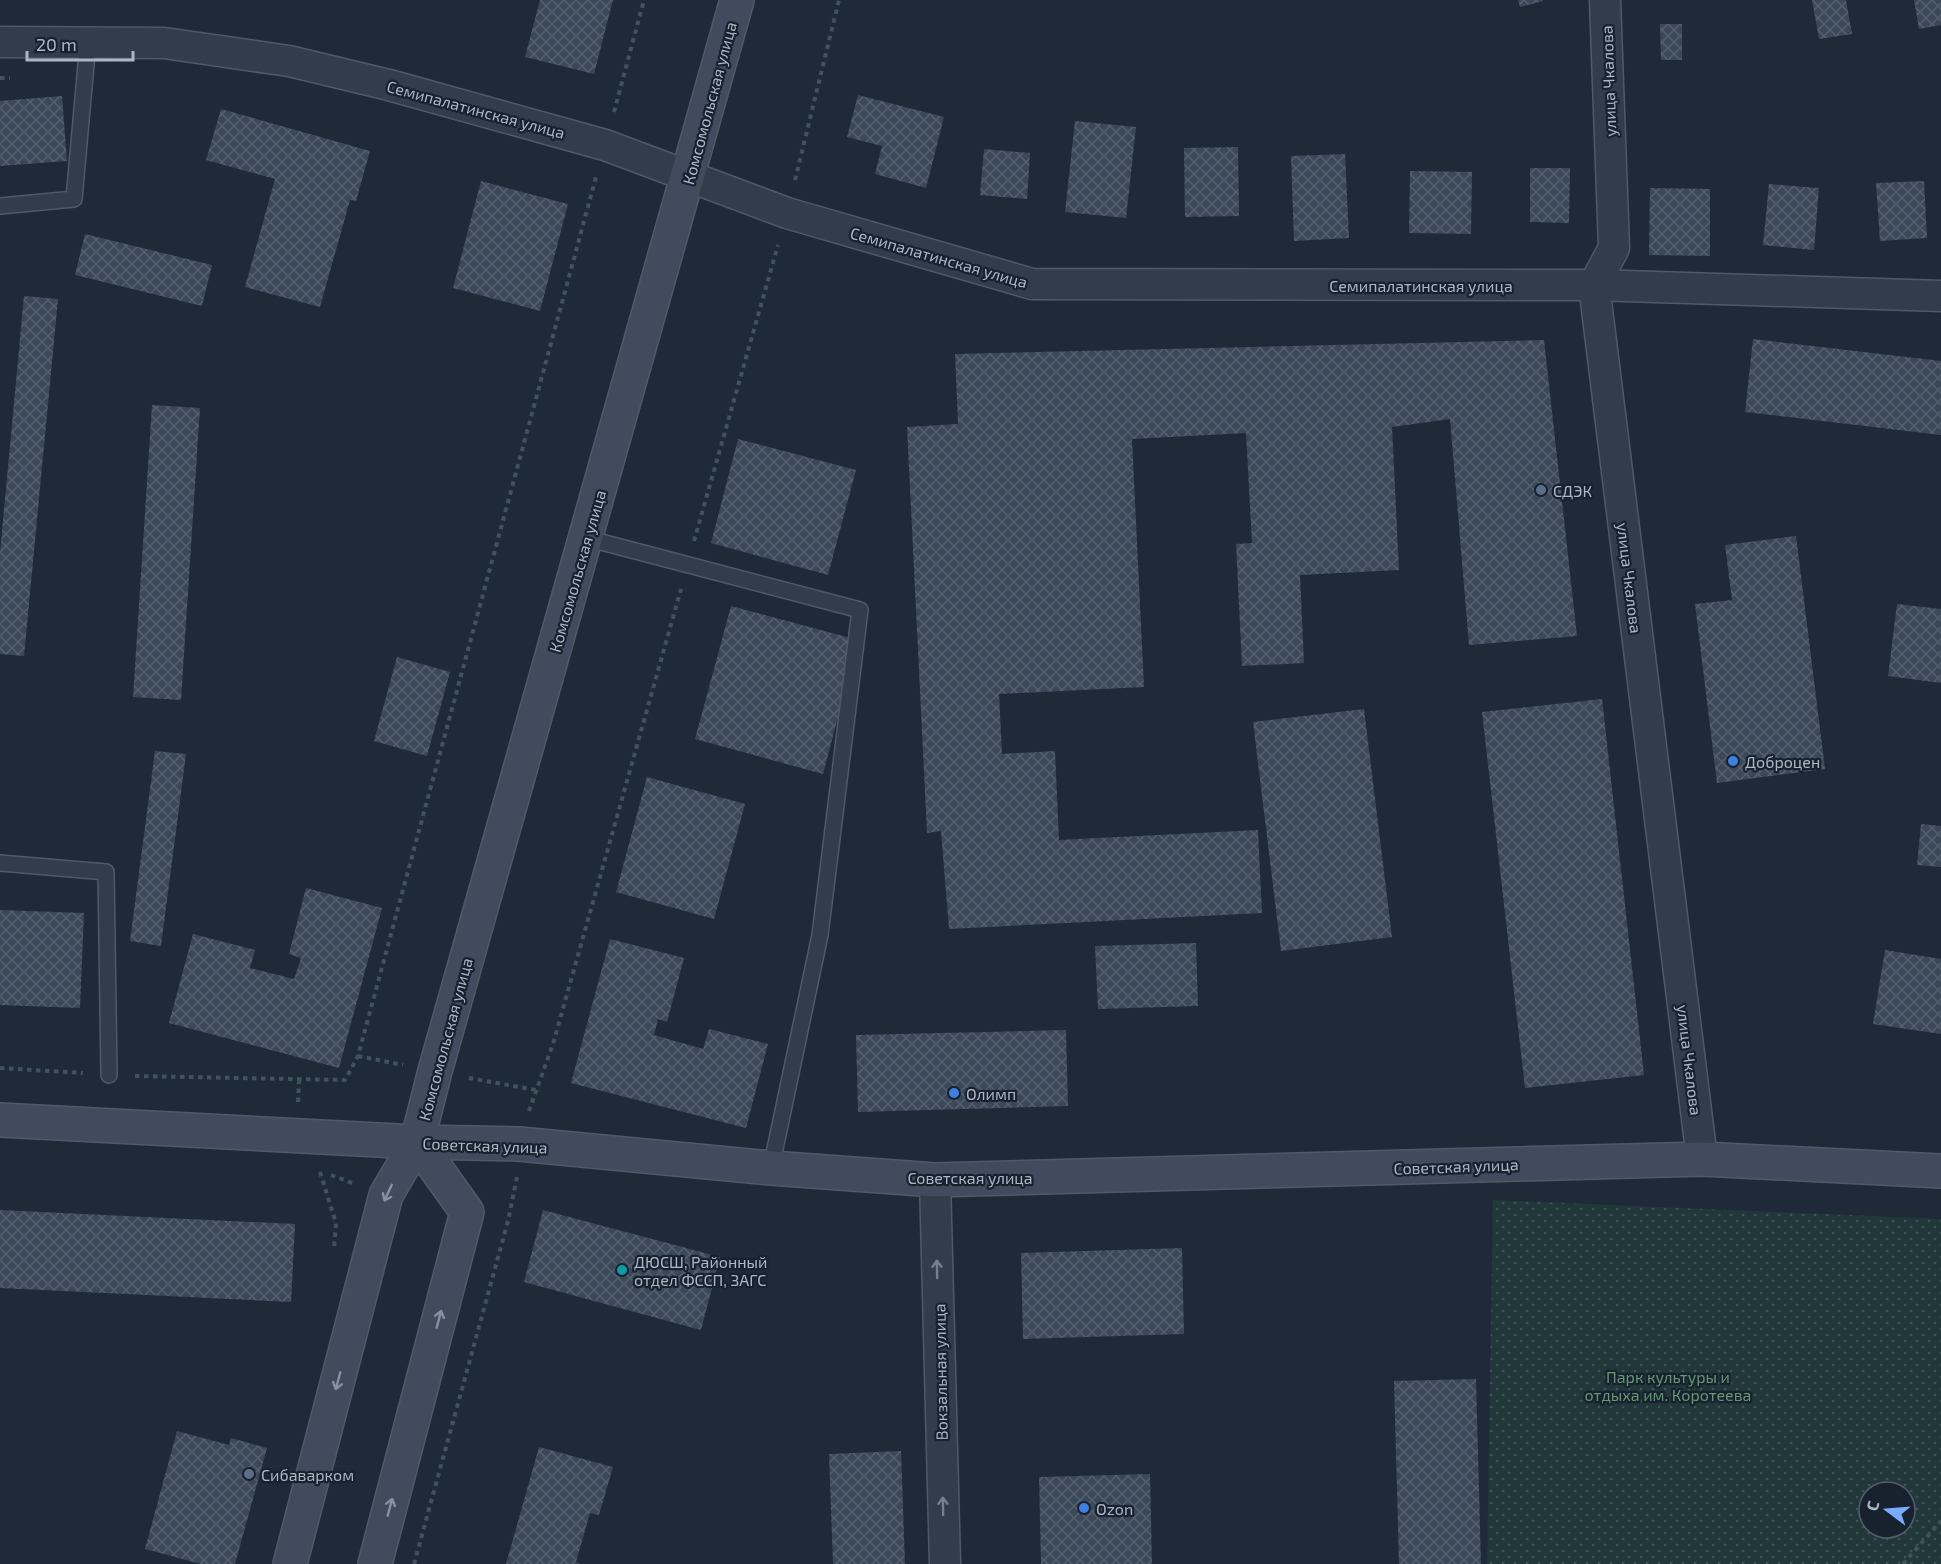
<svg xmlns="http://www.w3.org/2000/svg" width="1941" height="1564" viewBox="0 0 1941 1564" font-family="'Exo 2',sans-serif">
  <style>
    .grass { fill: url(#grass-dots); fill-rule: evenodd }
    .building { fill: url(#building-cross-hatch) }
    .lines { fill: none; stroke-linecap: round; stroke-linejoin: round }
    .lane-casing { stroke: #505967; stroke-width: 18 }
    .street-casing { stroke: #505967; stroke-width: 33 }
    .secondary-casing { stroke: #505967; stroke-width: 36 }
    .path { stroke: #3f5458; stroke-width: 4; stroke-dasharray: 4.5 4.5; stroke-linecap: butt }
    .lane { stroke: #333c4a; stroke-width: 15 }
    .street { stroke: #333c4a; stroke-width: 30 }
    .secondary { stroke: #414b5d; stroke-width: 33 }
    .oneway { stroke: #8791a1 }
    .oneway2 { stroke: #767f8e }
    .service-dot { fill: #5c6f8a; stroke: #18212e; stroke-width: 2 }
    .shop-dot { fill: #3f7fe0; stroke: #18212e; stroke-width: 2 }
    .culture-dot { fill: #0f9aa8; stroke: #18212e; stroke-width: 2 }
    .labels { text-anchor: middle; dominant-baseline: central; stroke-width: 4.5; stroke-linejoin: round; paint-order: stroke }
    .street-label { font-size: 16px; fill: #adb6c6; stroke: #18212e }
    .poi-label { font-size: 16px; fill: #adb6c6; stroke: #18212e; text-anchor: start }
    .park-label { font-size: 16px; fill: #639870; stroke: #18212e }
  </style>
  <defs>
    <pattern id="grass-dots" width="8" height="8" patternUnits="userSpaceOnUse" patternTransform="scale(1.5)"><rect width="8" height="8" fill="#21373a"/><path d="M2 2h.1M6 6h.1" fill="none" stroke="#3f5255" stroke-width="1.8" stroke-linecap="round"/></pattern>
    <pattern id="building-cross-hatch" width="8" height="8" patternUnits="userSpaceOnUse" patternTransform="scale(1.5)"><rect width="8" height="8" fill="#3b4859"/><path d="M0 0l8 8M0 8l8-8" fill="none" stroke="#55606f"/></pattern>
  </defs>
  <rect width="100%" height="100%" fill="#1f2a39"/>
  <path class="grass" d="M1493,1200L1941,1219V1564H1487ZM1869,1492H1905V1528H1869Z"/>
  <path class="building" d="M540,0H613L594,74L525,57Z
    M1518,0H1543V1L1520,7Z
    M1812,0H1846L1852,34L1819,39Z
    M1914,0H1941V25L1919,29Z
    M1660,24H1682V60H1661Z
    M858,95L944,117L926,188L875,174L882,146L847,137Z
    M62,96L67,161L0,166V101Z
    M221,109L370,151L356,201L350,200L320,307L245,287L275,179L206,160Z
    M1075,121L1136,127L1126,218L1065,212Z
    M1238,147L1239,216L1185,217L1184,148Z
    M984,149L1030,153L1027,199L980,195Z
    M1345,154L1349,238L1294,241L1291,156Z
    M1530,168H1570L1569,223L1530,222Z
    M1410,171L1472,172L1471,234L1409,233Z
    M481,181L568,204L540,311L453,288Z
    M1924,181L1927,238L1880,241L1876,183Z
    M1769,184L1819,188L1814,250L1763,245Z
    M1650,188L1710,189V256L1649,255Z
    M85,234L212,265L202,306L75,275Z
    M24,296L58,299L24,656L0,654V553Z
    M1753,339L1941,361V435L1745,412Z
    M1544,340L1577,636L1469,645L1450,419L1392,427L1399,570L1300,575L1304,663L1242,666L1236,544L1252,543L1246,433L1132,439L1144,687L999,694L1002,754L1055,751L1059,840L1258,830L1262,913L949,929L941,831L927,833L907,427L958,424L955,354Z
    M152,405L200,408L181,700L133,697Z
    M738,439L856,470L828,575L711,543Z
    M1796,536L1825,769L1717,783L1695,604L1732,600L1725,545Z
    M1897,604L1941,609V683L1888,676Z
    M731,606L858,640L823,774L695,739Z
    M397,657L450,672L427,756L374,741Z
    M1602,699L1644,1075L1525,1088L1482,712Z
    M1364,709L1392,937L1281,951L1253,722Z
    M155,751L186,754L161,946L130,941Z
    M647,777L745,804L714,919L616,892Z
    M1921,824L1941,826V867L1917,865Z
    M306,888L382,908L339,1068L169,1023L193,934L255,950L250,968L294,979L301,958L289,954Z
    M0,910L84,913L80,1008L0,1005Z
    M610,939L684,958L667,1022L658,1019L654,1035L703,1049L709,1029L768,1044L746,1128L571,1083Z
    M1196,943L1198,1006L1098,1009L1095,946Z
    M1885,950L1941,959V1034L1873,1024Z
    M1066,1030L1068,1106L858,1112L856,1035Z
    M0,1210L295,1224L291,1302L0,1288Z
    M543,1210L720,1257L701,1330L524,1282Z
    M1182,1248L1184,1334L1023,1339L1021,1253Z
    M1476,1379L1481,1564H1399L1394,1381Z
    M177,1431L229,1445L231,1438L267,1448L235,1564H201L145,1549Z
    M539,1447L613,1467L599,1515L590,1513L576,1562L580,1564H506Z
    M901,1451L905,1564H833L829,1454Z
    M1150,1474L1152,1564H1041L1039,1477Z"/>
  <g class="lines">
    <defs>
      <path id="lane" d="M0,206L74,199L88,42
        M586,538L860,610L820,935L771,1168
        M0,863L106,872L109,1075"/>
      <path id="street" d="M1605,0L1614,248L1594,285L1702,1159
        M0,42L164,43L289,61L389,85L605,145L787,213L1032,284L1594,285L1941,296
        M935,1180L945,1564"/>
      <path id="secondary" d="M0,1120L417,1142L519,1144L771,1168L935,1180L1702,1159L1941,1171
        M290,1564L386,1195L417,1142L435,1071L737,0
        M375,1564L467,1212L417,1142"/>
    </defs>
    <use href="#lane" class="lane-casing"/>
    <use href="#street" class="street-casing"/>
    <use href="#secondary" class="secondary-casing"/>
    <path class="path" d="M0,78H10
      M614,112L644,0
      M795,180L839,0
      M694,541L778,245
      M358,1056L403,1065
      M0,1068L83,1073
      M135,1076L345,1080L358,1056L596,177
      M469,1078L536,1090
      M298,1102L299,1080
      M529,1111L553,1044L681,589
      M320,1172L336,1223L334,1248
      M331,1175L355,1184
      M414,1564L508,1221L517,1177
      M1903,1564L1941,1521"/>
    <use href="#lane" class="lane"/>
    <use href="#street" class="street"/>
    <use href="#secondary" class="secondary"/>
  </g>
  <defs><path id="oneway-shaft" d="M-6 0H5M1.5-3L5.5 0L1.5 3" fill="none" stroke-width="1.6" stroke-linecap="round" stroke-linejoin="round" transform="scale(1.5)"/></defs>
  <g class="oneway">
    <use href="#oneway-shaft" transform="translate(388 1193) rotate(115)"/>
    <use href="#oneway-shaft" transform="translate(439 1319) rotate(-75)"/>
    <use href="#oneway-shaft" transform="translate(338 1381) rotate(105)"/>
    <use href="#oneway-shaft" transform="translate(390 1507) rotate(-75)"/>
  </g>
  <g class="oneway2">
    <use href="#oneway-shaft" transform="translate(937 1269) rotate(-91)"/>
    <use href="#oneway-shaft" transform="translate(943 1506) rotate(-91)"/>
  </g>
  <g class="service-dot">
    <circle cx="1541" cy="490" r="6"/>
    <circle cx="249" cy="1474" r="6"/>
  </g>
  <g class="shop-dot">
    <circle cx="1733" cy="761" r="6"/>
    <circle cx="954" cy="1093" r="6"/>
    <circle cx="1084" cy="1508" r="6"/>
  </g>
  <circle class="culture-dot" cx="622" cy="1270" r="6"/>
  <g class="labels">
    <g class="street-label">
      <text transform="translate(1608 81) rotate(-92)">улица Чкалова</text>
      <text transform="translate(709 103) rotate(-75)">Комсомольская улица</text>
      <text transform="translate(476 109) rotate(15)">Семипалатинская улица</text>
      <text transform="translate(939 257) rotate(16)">Семипалатинская улица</text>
      <text x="1421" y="285">Семипалатинская улица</text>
      <text transform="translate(577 571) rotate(-74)">Комсомольская улица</text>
      <text transform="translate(1630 578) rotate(83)">улица Чкалова</text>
      <text transform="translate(445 1039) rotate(-75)">Комсомольская улица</text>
      <text transform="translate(1690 1060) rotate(83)">улица Чкалова</text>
      <text transform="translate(485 1145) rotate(2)">Советская улица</text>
      <text transform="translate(1456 1166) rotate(-2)">Советская улица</text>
      <text x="970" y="1177">Советская улица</text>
      <text transform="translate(940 1372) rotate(-91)">Вокзальная улица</text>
    </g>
    <g class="poi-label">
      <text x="1553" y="490">СДЭК</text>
      <text x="1745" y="761">Доброцен</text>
      <text x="966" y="1093">Олимп</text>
      <text x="634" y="1261">ДЮСШ, Районный<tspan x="634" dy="18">отдел ФССП, ЗАГС</tspan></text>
      <text x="261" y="1474">Сибаварком</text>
      <text x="1096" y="1508">Ozon</text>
    </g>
    <g class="park-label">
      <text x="1668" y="1376">Парк культуры и<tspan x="1668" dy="18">отдыха им. Коротеева</tspan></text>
    </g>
  </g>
  <g transform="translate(1887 1510) rotate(286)"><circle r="28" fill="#18212e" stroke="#545d6b" stroke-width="1.5"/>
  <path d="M0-4.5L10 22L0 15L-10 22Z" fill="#7aabfe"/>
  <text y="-9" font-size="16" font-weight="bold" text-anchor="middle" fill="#adb6c6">С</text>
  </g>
  <path d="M27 51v9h106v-9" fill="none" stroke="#adb6c6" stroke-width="3"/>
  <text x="36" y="51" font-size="18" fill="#adb6c6" stroke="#18212e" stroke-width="4.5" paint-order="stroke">20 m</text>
</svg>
